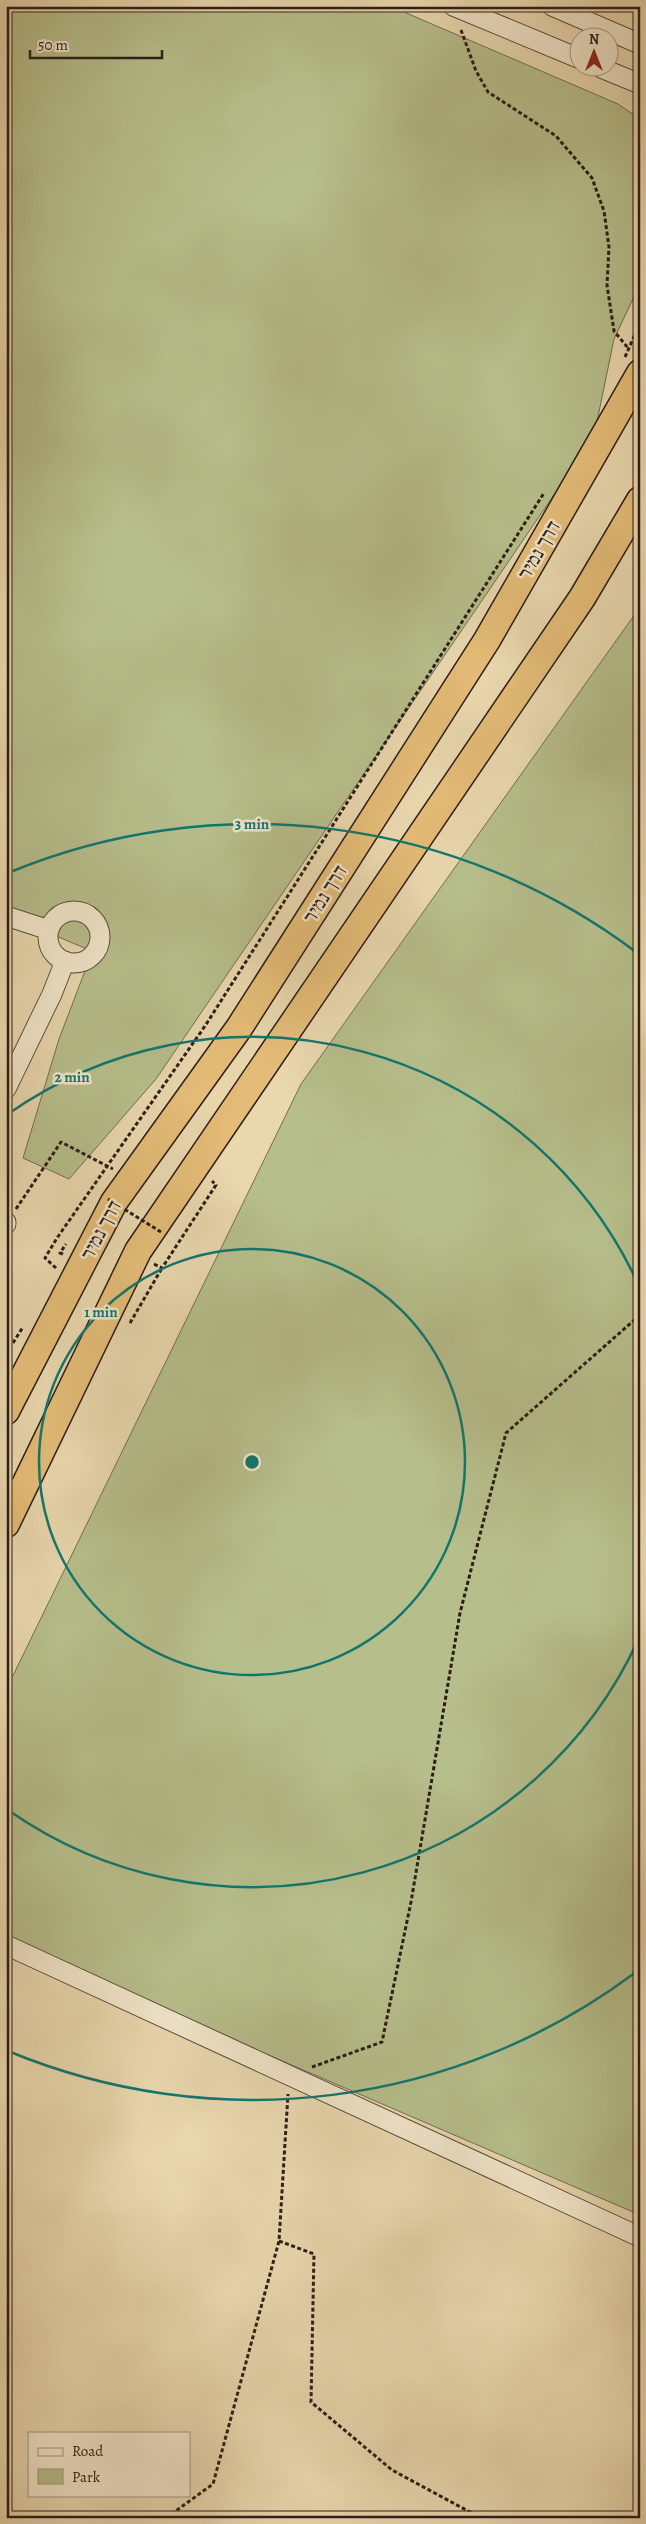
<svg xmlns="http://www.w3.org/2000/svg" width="646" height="2524" viewBox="0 0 646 2524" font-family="Alegreya,'Frank Ruhl Libre',serif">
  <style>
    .green { fill: #b6be8b; stroke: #716e51 }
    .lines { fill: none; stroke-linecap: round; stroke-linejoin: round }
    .minor-casing { stroke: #5b4c3d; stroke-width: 21 }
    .highway-casing { stroke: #2c1d17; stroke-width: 29 }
    .path { stroke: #2c1d17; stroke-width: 3; stroke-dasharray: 4 2.5; stroke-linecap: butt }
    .minor { stroke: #f1e5ca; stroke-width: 19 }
    .highway { stroke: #e4bc77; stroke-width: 26 }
    .path-bridge { stroke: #2c1d17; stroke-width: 3; stroke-dasharray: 4 2.5; stroke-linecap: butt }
    .ring { fill: none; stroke: #0f766e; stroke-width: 2.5 }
    .labels { text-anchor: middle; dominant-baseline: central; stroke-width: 5; stroke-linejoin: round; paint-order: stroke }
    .street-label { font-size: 20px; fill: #2c1d17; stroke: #f1e5ca }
    .centre { fill: #0f766e; stroke: #f1e5ca; stroke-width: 2.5 }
    .ring-label { font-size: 15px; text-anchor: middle; font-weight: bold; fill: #0f766e; stroke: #f1e5ca; stroke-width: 5; stroke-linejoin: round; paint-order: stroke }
  </style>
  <rect width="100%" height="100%" fill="#e9d7ae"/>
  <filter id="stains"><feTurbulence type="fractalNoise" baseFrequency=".004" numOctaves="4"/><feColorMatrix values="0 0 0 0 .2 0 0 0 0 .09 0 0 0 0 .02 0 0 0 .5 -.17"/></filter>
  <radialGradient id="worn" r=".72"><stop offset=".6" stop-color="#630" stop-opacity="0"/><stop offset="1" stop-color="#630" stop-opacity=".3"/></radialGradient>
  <path class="green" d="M6,6H390L618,104L640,119V284L614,339L594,436L156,1079L69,1179L23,1158L59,1039L88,963L87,949L6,915Z
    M640,607V2215L6,1942V1690L301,1084Z"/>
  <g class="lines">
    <defs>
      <path id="minor" d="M453,6L578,58
        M552,6L640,44
        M601,68L640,84
        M48 937a26 26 0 1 1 52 0a26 26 0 1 1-52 0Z
        M6,916L49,930
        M6,1089L52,994L65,961
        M6,1222V1224
        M6,1945L640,2237"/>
      <path id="highway" d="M6,1411L114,1202L239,1028L487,640L640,373
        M6,1524L138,1251L582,598L640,500"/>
    </defs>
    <use href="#minor" class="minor-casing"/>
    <use href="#highway" class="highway-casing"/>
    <path class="path" d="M461,30L476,71L488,92L556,136L592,178L604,211L609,247L607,285L614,331L628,348
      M625,357L640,323
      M16,1209L61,1142L113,1169
      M63,1254L60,1253L66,1244
      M154,1264L162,1268L216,1185L212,1181
      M56,1268L45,1258L57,1238L205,1026L544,493
      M130,1323L162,1268
      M6,1354L23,1327
      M6,1553L11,1543
      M312,2067L382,2042L411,1902L460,1613L506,1433L640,1315
      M279,2241L314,2254L311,2402L392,2470L481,2518
      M166,2518L213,2484L279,2241L288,2094"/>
    <use href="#minor" class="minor"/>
    <use href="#highway" class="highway"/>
    <path class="path-bridge" d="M108,1199L161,1232"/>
  </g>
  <g class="ring">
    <circle cx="252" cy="1462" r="213"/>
    <path d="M639 1638A425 425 0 0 1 8 1810M8 1114A425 425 0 0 1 639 1286"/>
    <path d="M636 1972A638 638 0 0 1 8 2051M8 873A638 638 0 0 1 636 952"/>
  </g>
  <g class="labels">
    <g class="street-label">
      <text transform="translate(539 550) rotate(-60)">דרך נמיר</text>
      <text transform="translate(325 894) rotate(-58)">דרך נמיר</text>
      <text transform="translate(101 1230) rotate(-62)">דרך נמיר</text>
    </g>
  </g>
  <circle cx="252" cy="1462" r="8" class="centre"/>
  <g class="ring-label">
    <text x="252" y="829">3 min</text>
    <text x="72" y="1082">2 min</text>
    <text x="101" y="1317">1 min</text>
  </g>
  <rect width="646" height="2524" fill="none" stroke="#e9d7ae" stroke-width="25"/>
  <rect x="8" y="8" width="631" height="2509" fill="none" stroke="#2c1d17" stroke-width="2.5"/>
  <rect x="12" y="12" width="621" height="2499" fill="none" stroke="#2c1d17"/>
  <rect x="28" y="2432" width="162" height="65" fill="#f1e5ca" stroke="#a29582"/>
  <rect x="38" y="2448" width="25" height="8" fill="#f1e5ca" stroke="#a29582"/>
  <text x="72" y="2456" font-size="15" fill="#2c1d17">Road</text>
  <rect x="38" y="2469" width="25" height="15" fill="#b6be8b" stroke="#a29582"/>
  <text x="72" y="2482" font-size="15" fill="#2c1d17">Park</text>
  <g transform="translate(594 52)"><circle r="24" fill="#f1e5ca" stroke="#a29582"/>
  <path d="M0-4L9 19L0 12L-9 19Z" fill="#8f2418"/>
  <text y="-8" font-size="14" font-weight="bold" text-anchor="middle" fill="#2c1d17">N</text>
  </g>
  <path d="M30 50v8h132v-8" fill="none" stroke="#2c1d17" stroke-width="2.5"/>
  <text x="38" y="50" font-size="15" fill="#2c1d17" stroke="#f1e5ca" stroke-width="4" paint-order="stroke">50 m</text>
  <rect width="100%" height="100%" filter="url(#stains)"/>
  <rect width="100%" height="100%" fill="url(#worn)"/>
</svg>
